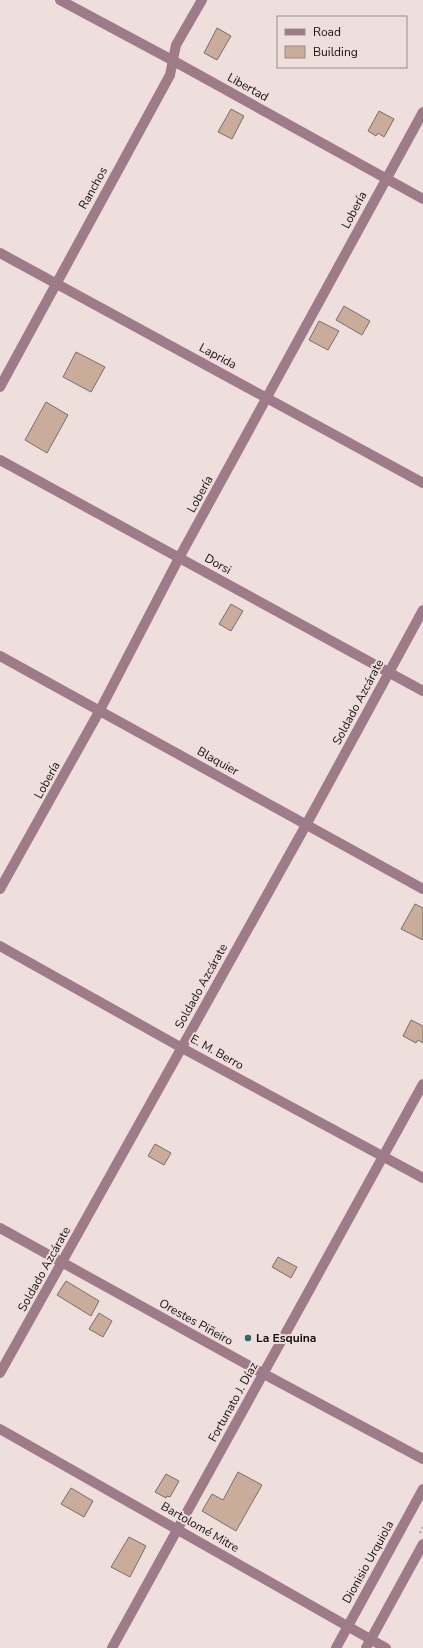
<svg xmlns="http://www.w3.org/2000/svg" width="423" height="1648" viewBox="0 0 423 1648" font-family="'Nunito Sans',sans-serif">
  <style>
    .building { fill: #c9ac99; stroke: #7a6f68 }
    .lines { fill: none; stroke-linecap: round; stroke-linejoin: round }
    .path { stroke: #ada09f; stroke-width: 2; stroke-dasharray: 2 3; stroke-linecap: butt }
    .minor { stroke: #9e7b89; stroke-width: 10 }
    .poi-dot { fill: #246c63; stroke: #eededc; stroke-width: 1.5 }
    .labels { text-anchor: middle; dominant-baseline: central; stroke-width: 4; stroke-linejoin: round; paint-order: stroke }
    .street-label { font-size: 12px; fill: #151010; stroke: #eededc }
    .poi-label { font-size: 12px; font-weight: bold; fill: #151010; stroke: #eededc; text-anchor: start }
  </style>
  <rect width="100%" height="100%" fill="#eededc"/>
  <path class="building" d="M217,28L231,36L217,60L204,53Z
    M231,109L244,116L232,139L218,132Z
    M379,111L394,119L384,137L378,133L376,136L368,131Z
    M344,306L370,321L362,335L336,320Z
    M319,321L339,331L328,350L309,340Z
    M76,352L105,367L91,392L63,377Z
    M46,402L68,415L47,453L25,440Z
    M231,604L243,611L231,631L219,624Z
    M415,904L423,908V940L401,929Z
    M411,1020L423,1026V1043L418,1040L416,1043L403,1036Z
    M155,1144L171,1153L164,1165L148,1156Z
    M278,1257L297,1267L291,1278L272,1267Z
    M66,1281L99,1301L91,1316L57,1295Z
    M99,1313L112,1321L103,1337L89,1329Z
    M238,1472L262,1485L236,1531L202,1511L212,1494L223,1500Z
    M166,1474L179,1481L170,1497L167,1496L166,1498L155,1492Z
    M71,1488L93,1501L84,1517L61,1504Z
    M129,1537L146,1546L130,1577L111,1567Z"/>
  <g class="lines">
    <path class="path" d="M420,1533L423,1527"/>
    <path class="minor" d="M60,0L172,60L423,199
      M0,253L423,483
      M0,387L170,75L176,45L202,0
      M0,460L423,691
      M0,656L423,889
      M0,889L100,710L179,558L423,112
      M0,946L182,1048L423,1178
      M0,1228L264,1374L423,1459
      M0,1373L306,825L423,610
      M0,1429L386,1648
      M112,1648L423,1084
      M336,1648L423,1489
      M366,1648L423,1544"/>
  </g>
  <circle class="poi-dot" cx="248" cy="1338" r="4"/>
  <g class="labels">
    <g class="street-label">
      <text transform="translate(248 87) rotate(29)">Libertad</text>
      <text transform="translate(93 188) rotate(-61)">Ranchos</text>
      <text transform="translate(354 210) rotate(-62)">Lobería</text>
      <text transform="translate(218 356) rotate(28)">Laprida</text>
      <text transform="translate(200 494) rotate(-61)">Lobería</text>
      <text transform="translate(218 564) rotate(29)">Dorsi</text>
      <text transform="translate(358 702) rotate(-62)">Soldado Azcárate</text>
      <text transform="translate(218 761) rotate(29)">Blaquier</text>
      <text transform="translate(47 780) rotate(-61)">Lobería</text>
      <text transform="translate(201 986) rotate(-61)">Soldado Azcárate</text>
      <text transform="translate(217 1052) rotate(29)">E. M. Berro</text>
      <text transform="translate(44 1269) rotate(-61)">Soldado Azcárate</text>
      <text transform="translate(196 1322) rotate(29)">Orestes Piñeiro</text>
      <text transform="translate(233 1402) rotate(-61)">Fortunato J. Díaz</text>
      <text transform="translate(200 1527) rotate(30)">Bartolomé Mitre</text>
      <text transform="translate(368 1562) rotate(-61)">Dionisio Urquiola</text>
    </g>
    <g class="poi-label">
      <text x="256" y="1338">La Esquina</text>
    </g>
  </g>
  <rect x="277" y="16" width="130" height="52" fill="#eededc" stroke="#978c8a"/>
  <rect x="285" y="29" width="20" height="6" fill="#9e7b89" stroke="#978c8a"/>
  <text x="313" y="36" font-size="12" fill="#151010">Road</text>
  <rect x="285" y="46" width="20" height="12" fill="#c9ac99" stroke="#978c8a"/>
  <text x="313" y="56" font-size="12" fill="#151010">Building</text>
</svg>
